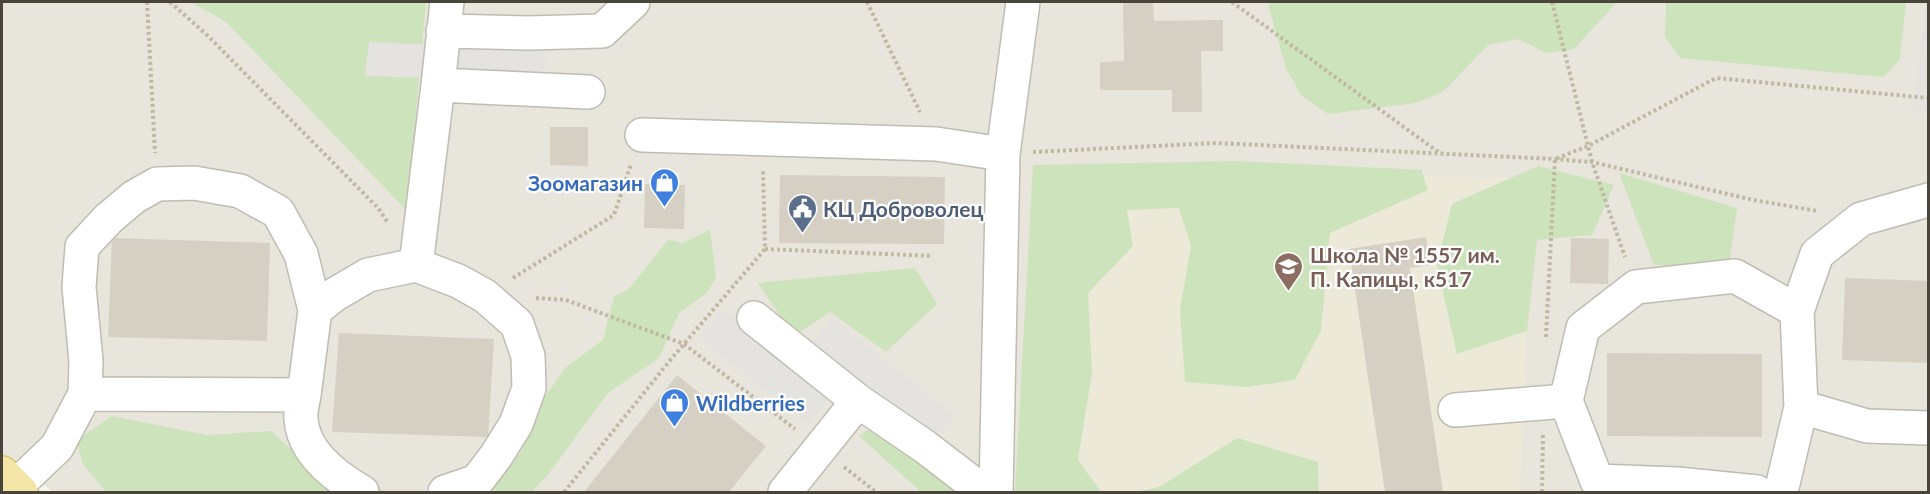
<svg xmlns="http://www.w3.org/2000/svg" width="1930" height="494" viewBox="0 0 1930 494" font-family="Lato,sans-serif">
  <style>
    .residential { fill: #e8e5dc }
    .education { fill: #ece9d9 }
    .green { fill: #cde3bb }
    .parking { fill: #e4e3e0 }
    .building { fill: #d5d0c3 }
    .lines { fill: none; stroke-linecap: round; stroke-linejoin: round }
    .minor-casing { stroke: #bfbcb0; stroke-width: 36 }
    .major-casing { stroke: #d7c578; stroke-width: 36 }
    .path { stroke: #bfb8a3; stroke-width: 4; stroke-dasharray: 3 3; stroke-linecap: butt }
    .minor { stroke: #fff; stroke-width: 33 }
    .major { stroke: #f3e6a7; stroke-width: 33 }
    .labels { text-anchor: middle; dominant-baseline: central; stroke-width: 4.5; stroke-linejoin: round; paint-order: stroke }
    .shop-label { font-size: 21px; font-weight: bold; fill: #366cbe; stroke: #fff; text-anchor: end }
    .service-label { font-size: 21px; font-weight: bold; fill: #4e5e75; stroke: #fff; text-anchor: start }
    .education-label { font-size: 21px; font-weight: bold; fill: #785e54; stroke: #fff; text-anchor: start }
  </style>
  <rect width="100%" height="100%" fill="#f5f3ed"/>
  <path class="residential" d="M2,2H1928V492H54L2,454Z"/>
  <path class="education" d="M1049,170L1534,178L1520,492H1048Z"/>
  <path class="green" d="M191,2H426L407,211L226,22Z
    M1269,2H1617L1574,49L1546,53L1518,39L1488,45L1444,91L1416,103L1328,114L1301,95L1286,68L1269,8Z
    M1666,2H1906L1900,59L1884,77L1680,58L1665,37Z
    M1239,161L1421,170L1428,190L1330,233L1321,330L1295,380L1247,387L1185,382L1180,309L1191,246L1179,208L1127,210L1133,246L1088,293L1092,372L1078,460L1101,492H1015L1033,165Z
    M1538,166L1614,185L1592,235L1537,240L1527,331L1457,354L1437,265L1452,204Z
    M1619,173L1737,208L1729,265H1654Z
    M710,230L716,278L707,293L679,313L659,358L608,393L547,476L531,492H497L493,488L522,451L527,422L565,368L603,340L614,296L628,290L668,240L683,243Z
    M915,268L937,304L886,352L830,312L794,336L758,283Z
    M112,416L207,435L271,431L303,460L354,470L384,492H106L83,464L76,441Z
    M869,429L957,492H921L859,436Z
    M1237,438L1318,462L1319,492H1136L1159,487Z"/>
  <path class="parking" d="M1926,2H1928V113L1913,110Z
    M369,42L439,45L426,78L365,76Z
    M446,46L546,51L545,82L444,77Z
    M722,309L831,396L809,424L700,338Z
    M832,318L954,416L934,441L812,343Z"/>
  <path class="building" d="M1123,2H1153L1154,21L1223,20V51H1201L1202,112H1172V90H1100V62L1124,61Z
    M550,127H588V166L550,165Z
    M780,175L945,177L944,244L779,243Z
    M645,184L685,185L684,229L644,228Z
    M1426,237L1430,265L1410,268L1443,492H1385L1349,249Z
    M112,238L270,243L267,341L108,337Z
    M1571,238L1609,239L1608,284L1570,283Z
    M1845,278L1928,281V363L1842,360Z
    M339,333L494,339L488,437L332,432Z
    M1607,353L1762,354V437L1607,436Z
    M677,375L766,446L729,492H584Z"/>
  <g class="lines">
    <defs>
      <path id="minor" d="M443,31L528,33L602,31L633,2
        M438,85L447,2
        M642,135L936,144L1003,154
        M416,265L458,281L485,296L517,324L528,356L529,388L516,424L496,456L477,481L445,492
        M1797,311L1817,254L1861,219L1928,200
        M754,318L858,401L924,446L984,492
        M85,394L86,361L79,287L82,247L108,219L134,197L157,184L194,183L240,191L278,212L301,254L315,310
        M304,395C303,402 300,411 301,419C303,452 336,477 362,492
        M1801,407L1867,426L1928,428
        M1455,410L1566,401
        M15,487L57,447L85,394L304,395L315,310L334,295L368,275L416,265L438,85L588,92
        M785,492L858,401
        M996,492L1003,154L1023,2
        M1757,492L1677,484L1597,481L1566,401L1583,328L1636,287L1735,276L1797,311L1801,407L1781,492"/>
      <path id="major" d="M2,473L21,492"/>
    </defs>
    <use href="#minor" class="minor-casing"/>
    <use href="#major" class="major-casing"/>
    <path class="path" d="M147,2L155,153
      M170,2L207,35L378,208L388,223
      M867,2L920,112
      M1232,2L1441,154
      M1552,2L1592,162L1625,257
      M1033,152L1216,143L1555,159L1592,162L1753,200L1818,211
      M765,249L933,256
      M513,278L614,215L631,164
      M536,298L566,300L684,344L795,429
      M1546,337L1555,159L1588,146L1716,78L1928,98
      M844,467L876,492
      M564,492L672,358L765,249L763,169
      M1542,492L1543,435"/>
    <use href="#minor" class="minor"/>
    <use href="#major" class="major"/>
  </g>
  <defs>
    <symbol id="shop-pin" viewBox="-11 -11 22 30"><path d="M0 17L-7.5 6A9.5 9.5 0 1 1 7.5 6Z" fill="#3f7fe0" stroke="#fff"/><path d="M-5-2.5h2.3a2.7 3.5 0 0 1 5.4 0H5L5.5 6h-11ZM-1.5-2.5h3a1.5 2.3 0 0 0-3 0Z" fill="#fff"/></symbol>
    <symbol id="civic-pin" viewBox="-11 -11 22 30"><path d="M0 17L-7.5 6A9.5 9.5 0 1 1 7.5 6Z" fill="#5c6f8a" stroke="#fff"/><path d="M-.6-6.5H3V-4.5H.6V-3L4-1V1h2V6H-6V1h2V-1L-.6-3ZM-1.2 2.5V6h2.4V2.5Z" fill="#fff"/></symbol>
    <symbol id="school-pin" viewBox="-11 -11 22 30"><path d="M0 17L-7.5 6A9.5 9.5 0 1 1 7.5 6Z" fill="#8d6e63" stroke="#fff"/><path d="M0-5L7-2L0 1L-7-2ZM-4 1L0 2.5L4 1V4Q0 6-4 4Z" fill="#fff"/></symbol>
  </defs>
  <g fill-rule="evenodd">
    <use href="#shop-pin" x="648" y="166" width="33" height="45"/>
    <use href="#civic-pin" x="786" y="192" width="33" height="45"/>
    <use href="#school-pin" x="1272" y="250" width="33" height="45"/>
    <use href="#shop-pin" x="658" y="386" width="33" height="45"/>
  </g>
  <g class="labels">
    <g class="shop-label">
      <text x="643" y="182">Зоомагазин</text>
      <text x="696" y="402" text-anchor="start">Wildberries</text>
    </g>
    <g class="service-label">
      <text x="823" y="208">КЦ Доброволец</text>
    </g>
    <g class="education-label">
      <text x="1310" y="254">Школа № 1557 им.<tspan x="1310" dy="24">П. Капицы, к517</tspan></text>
    </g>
  </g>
  <rect width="1930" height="494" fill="none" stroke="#49453b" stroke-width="6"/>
</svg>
